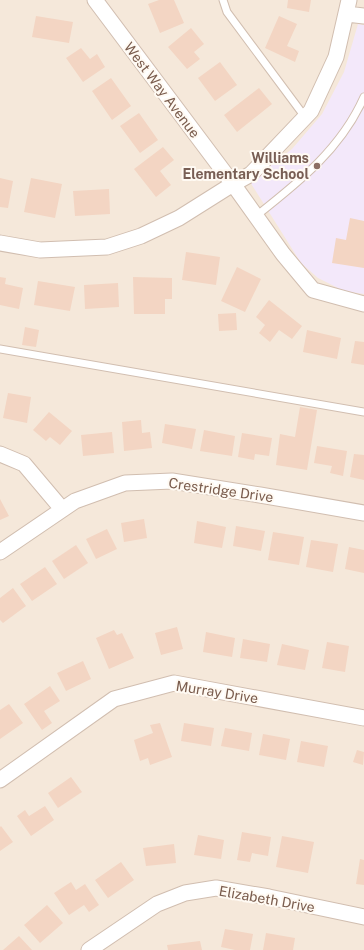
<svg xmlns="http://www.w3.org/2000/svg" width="364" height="950" viewBox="0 0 364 950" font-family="'Public Sans',sans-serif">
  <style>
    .residential { fill: #f5e8da }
    .education { fill: #f3e8fa }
    .building { fill: #f3d5c3 }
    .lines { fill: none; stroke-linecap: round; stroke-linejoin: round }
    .service-casing { stroke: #d1beb0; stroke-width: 9 }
    .minor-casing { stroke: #d1beb0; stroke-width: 17 }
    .service { stroke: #fff; stroke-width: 7 }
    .minor { stroke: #fff; stroke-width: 15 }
    .education-dot { fill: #8d6e63; stroke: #fffaf3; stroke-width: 1.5 }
    .labels { text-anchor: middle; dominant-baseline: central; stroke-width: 4; stroke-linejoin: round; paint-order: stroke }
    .street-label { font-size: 14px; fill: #7a5c4d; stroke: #fffaf3 }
    .education-label { font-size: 14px; font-weight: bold; fill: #785e54; stroke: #fffaf3; text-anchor: end }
  </style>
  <rect width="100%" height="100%" fill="#fdf6ec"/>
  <path class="residential" d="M0,0H364V950H0Z"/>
  <path class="education" d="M358,24L364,25V294L344,291L318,278L301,263L250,182L292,149L322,114L344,72Z"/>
  <path class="building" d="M159,0H174L184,23L160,33L148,4Z
    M288,0H311L309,12L287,8Z
    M36,16L73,22L69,43L32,37Z
    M279,16L297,24L287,46L299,51L295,62L265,48Z
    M191,28L204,44L194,52L200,59L187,69L168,47Z
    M81,48L90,59L97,54L105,67L83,82L66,58Z
    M220,62L237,85L215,101L198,78Z
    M111,78L131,106L112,120L92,91Z
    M259,88L272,104L237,132L224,115Z
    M139,113L158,140L140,153L120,126Z
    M163,147L174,160L160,171L171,185L156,197L134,169Z
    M0,178L13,181L8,208L0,207Z
    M31,178L62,184L55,218L24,212Z
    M109,189L110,214L75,216L73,191Z
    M350,218L364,221V268L332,263L336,238L346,240Z
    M186,252L220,257L216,285L182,280Z
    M237,267L261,279L245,312L221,301Z
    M0,277L6,278L5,284L23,288L19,309L0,305Z
    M133,277L172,278V299H165V314H134Z
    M38,281L75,287L70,311L34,305Z
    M118,283L119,307L85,309L84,285Z
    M269,300L302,326L292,339L279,330L270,342L259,333L265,325L256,317Z
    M236,313L237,330L219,331L218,314Z
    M25,327L39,330L36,347L22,345Z
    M307,330L341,338L337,359L303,352Z
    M355,341L364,342V365L351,363Z
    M8,393L31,397L27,423L3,418Z
    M300,407L317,410L307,470L276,465L280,434L295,437Z
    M49,412L72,431L60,445L50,437L46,441L33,430Z
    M141,420L142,433L150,432L152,448L124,451L122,422Z
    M165,424L196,429L192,449L162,443Z
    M204,430L235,436L232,456L200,451Z
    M112,432L114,453L83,456L81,435Z
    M242,433L272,438L269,456L255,454L254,460L238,457Z
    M317,446L347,451L343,476L330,473L332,466L314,463Z
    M354,454L364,455V480L350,477Z
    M0,499L9,516L0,520Z
    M144,519L147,538L124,542L121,523Z
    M197,521L226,527L222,548L194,543Z
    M236,526L265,531L261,551L233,546Z
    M107,529L117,549L96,559L86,539Z
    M273,532L304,537L299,565L268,560Z
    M311,540L338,544L333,572L306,567Z
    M76,545L88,563L64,579L52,561Z
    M349,547L364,550V573L345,569Z
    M45,567L57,584L32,601L20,584Z
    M13,588L26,606L3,623L0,620V598Z
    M177,627L183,649L161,655L155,633Z
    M114,630L117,635L122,633L134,658L109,669L96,638Z
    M206,632L235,638L232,657L203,652Z
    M243,639L270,644L267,662L240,658Z
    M327,642L349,646L345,672L322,668Z
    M282,644L309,650L305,670L277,665Z
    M83,661L91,679L66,691L57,673Z
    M50,686L60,701L44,711L52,723L42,730L24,704Z
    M9,704L23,723L0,739V710Z
    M160,723L172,757L150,765L148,758L140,761L134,740L153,733L150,725Z
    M184,723L214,728L211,746L181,741Z
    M225,728L252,733L249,751L221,746Z
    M263,734L290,739L286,760L259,755Z
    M301,741L328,746L324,767L297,762Z
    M357,750L364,752L363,765L353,762Z
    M71,777L82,792L58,808L48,793Z
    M45,806L54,820L31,836L17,816L25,810L29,816Z
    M1,826L13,842L0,851V827Z
    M242,832L271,837L268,856L252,853L250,862L237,860Z
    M198,835L224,840L221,859L194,855Z
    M282,836L314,842L308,873L276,867Z
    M174,844L176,863L146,866L143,848Z
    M360,859L364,860V885L356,884Z
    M121,862L134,880L108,898L95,880Z
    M71,882L76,890L85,884L99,905L89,912L84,905L69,915L54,893Z
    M47,905L63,923L40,943L24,925Z
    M225,929L253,934L250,950H235L221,947Z
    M266,933L295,938L293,950H263Z
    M19,936L32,950H3Z
    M200,941L202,950H168L167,945Z"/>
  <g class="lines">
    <defs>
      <path id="service" d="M223,0L227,12L305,117
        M256,216C299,182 341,149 364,97
        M0,349L364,412"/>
      <path id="minor" d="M95,0L233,184L283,254L313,290L364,304
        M347,14L364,16
        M0,243L40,250L107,247L141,236L179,218L233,184L251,174L311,111L336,57L349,0
        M0,454L24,464L62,509
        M0,552L75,501L125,483L172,481L260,495L364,513
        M0,780L114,699L174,683L364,718
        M89,950L157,904L185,893L216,888L269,897L364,917"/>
    </defs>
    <use href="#service" class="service-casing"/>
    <use href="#minor" class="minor-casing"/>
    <use href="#service" class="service"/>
    <use href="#minor" class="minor"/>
  </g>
  <circle class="education-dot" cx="317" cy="166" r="4"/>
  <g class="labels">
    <g class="street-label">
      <text transform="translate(162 90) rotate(53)">West Way Avenue</text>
      <text transform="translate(221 490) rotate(8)">Crestridge Drive</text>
      <text transform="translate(217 692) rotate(9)">Murray Drive</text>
      <text transform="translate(267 899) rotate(10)">Elizabeth Drive</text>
    </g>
    <g class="education-label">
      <text x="309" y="158">Williams<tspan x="309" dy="16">Elementary School</tspan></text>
    </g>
  </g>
</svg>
